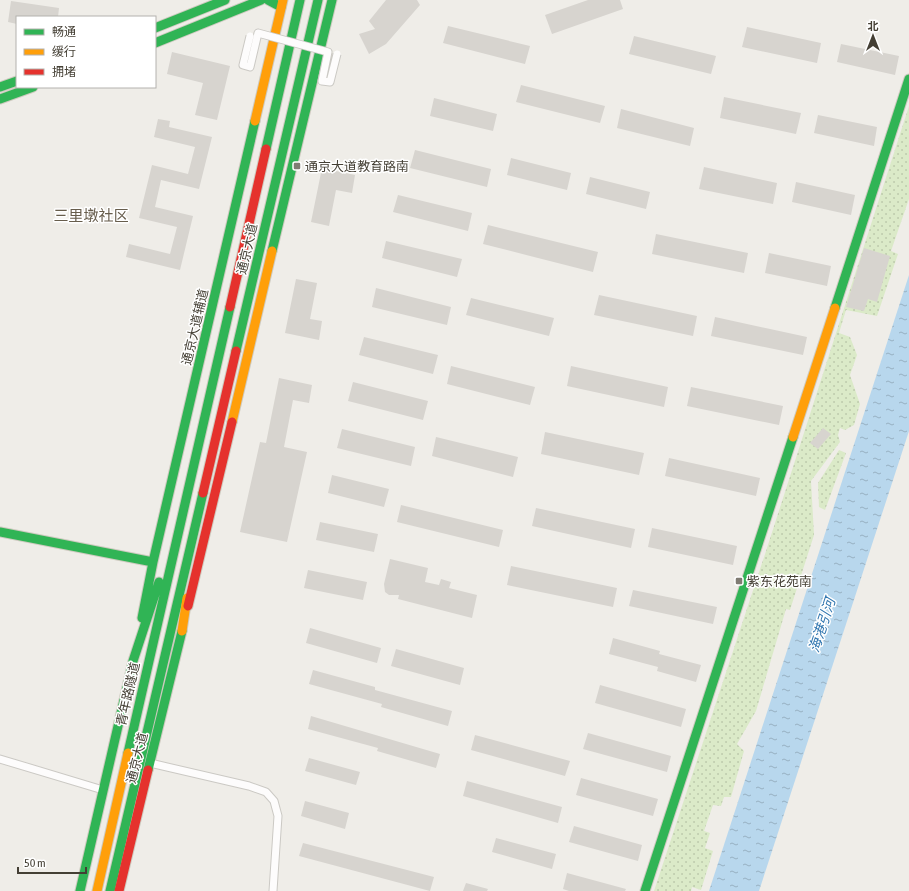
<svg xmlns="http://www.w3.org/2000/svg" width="909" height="891" viewBox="0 0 909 891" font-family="'Asap Condensed','Noto Sans SC',sans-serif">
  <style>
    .grass { fill: url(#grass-dots) }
    .water { fill: url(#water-ripples) }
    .building { fill: #d7d4cf }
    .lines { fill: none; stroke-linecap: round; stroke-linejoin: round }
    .street-casing { stroke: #cbc9c4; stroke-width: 9 }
    .fast-casing { stroke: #cecabf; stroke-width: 11 }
    .slow-casing { stroke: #cecabf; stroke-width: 11 }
    .jam-casing { stroke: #cecabf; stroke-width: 11 }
    .street { stroke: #fdfcfc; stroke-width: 7 }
    .fast { stroke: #30b455; stroke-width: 9 }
    .slow { stroke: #ff9f0a; stroke-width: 9 }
    .jam { stroke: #e5322d; stroke-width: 9 }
    .street-bridge-casing { stroke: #cbc9c4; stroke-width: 9; stroke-linecap: butt }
    .street-bridge { stroke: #fdfcfc; stroke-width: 7 }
    .poi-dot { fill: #807c73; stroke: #fff; stroke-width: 1.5 }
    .labels { text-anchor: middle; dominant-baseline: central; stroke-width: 3; stroke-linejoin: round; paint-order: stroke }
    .poi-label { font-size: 13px; fill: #443f34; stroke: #fff; text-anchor: start }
    .street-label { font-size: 13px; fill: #443f34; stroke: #fff }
    .water-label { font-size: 14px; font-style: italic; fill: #2f75af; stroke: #fff }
    .quarter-label { font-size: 15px; fill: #675d4c; stroke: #fff }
  </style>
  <defs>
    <pattern id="grass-dots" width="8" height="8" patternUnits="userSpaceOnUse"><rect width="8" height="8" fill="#dbeac8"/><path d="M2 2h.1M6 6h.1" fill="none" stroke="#bdcaac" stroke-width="1.8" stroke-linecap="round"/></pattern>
    <pattern id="water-ripples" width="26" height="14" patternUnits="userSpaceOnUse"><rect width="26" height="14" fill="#b8d7ed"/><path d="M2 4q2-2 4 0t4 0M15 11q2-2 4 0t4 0" fill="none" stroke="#97b0c1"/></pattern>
  </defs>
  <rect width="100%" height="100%" fill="#efede8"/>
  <path class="grass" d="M909,106V199L891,251L898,254L877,316L846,310L839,333L850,337L857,355L850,375L860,404L854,425L845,430L840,428L838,435L840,442L811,481L814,535L790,610L786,609L756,711L737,744L744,751L731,797H724L721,806L713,805L704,831L710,833L705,848L713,851L701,890L692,887L691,891H654L767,548Z
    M839,450L846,453L825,510L819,507L818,483Z"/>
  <path class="water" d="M909,275V431L759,891H709Z"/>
  <path class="building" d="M386,0H417L420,5L386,44L369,54L359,34L375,29L369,21Z
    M588,0H620L623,9L552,34L545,15Z
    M11,1L59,8L58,17H17V24L8,22Z
    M448,26L530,46L525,64L443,43Z
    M747,27L821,43L817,63L742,47Z
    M634,36L716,56L711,74L629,54Z
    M841,44L899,56L895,75L837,62Z
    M172,52L230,66L217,120L195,115L203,83L167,74Z
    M521,85L605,106L600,123L516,102Z
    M724,97L801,113L796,134L720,118Z
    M434,98L497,114L493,131L430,116Z
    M621,109L694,128L690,146L617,128Z
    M818,115L877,127L874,146L814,133Z
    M158,119L170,121L169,127L212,137L199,189L161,180L155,207L193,216L180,270L126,257L129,244L170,254L177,227L139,218L152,165L188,174L195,147L154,137Z
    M415,150L491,169L487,187L410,168Z
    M511,158L571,173L567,190L507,175Z
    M704,167L777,183L773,204L699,189Z
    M322,168L355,175L352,193L336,190L329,226L311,222Z
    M590,177L650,192L646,209L586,194Z
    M796,182L855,195L851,215L792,202Z
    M398,195L472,213L468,231L393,212Z
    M488,225L598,252L593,272L483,244Z
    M656,234L748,253L744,273L652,254Z
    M386,241L462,259L457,277L382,258Z
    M864,248L890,256L877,302L868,299L864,311L846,307Z
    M769,253L831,266L827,286L765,273Z
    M296,279L317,283L310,319L322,321L319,340L285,333Z
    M376,288L451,307L447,325L372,307Z
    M599,295L697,316L693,336L594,315Z
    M471,298L554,318L549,336L466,315Z
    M715,317L807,337L803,355L711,336Z
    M364,337L438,355L433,374L359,355Z
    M451,366L535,387L530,405L447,384Z
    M571,366L668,387L664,407L567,386Z
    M279,378L312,385L309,403L293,400L284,447L307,452L287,542L240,532L260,442L266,443Z
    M353,382L428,401L423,420L348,401Z
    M691,387L783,406L779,425L687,406Z
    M823,428L831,434L818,449L810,443Z
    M342,429L415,447L411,466L337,448Z
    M545,432L644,453L639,475L541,454Z
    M436,437L518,457L513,477L432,456Z
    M669,458L760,478L756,496L665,476Z
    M332,475L389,489L384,507L328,493Z
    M401,505L503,530L499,547L397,522Z
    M536,508L635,529L631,548L532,526Z
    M320,522L378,534L374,552L316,540Z
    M652,528L737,546L733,565L648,547Z
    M390,559L428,568L425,582L439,585L441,579L451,582L449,588L477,595L472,618L398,599L399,595H389L385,592L384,584Z
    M511,566L617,588L613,607L507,585Z
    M308,570L367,582L363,600L304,588Z
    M633,590L717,607L713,624L629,606Z
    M310,628L381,648L377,663L306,643Z
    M613,638L660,651L659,654L701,665L696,682L657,671L658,667L609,654Z
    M396,649L464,668L460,685L391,666Z
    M313,670L375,687V690L452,711L448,726L381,707L382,704L309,684Z
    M600,685L686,709L681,727L595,703Z
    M311,716L440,754L436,768L377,751L378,748L308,729Z
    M588,733L671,756L667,772L583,749Z
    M475,735L570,761L565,776L471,750Z
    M309,758L360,772L356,785L305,771Z
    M581,778L658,799L653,816L576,795Z
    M467,781L562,807L558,823L463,796Z
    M305,801L349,813L345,829L301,816Z
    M574,826L642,845L638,861L569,842Z
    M496,838L556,854L552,869L492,852Z
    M303,843L434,877L430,891L299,856Z
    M567,873L626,889L625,891H569L563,889Z
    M466,883L488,889L487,891H463Z"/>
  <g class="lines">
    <defs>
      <path id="street" d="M0,759L103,790
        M150,763L249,786L266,792L274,801L278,816L273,891"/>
      <path id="fast" d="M268,0L281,7
        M155,28L225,0
        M155,43L261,0
        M0,87L17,81
        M0,99L33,87
        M266,149L300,0
        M272,251L332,0
        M835,308L909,79
        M236,351L318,0
        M0,532L153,562
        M142,618L153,562L255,121
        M133,661L159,582
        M128,753L230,307
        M148,770L182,631
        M80,891L133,661
        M110,891L203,493
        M645,891L793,437"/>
      <path id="slow" d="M255,121L283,0
        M232,422L272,251
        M793,437L835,308
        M182,631L187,598
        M97,891L128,753"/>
      <path id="jam" d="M230,307L266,149
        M203,493L236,351
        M188,606L232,422
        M119,891L148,770"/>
    </defs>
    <use href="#street" class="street-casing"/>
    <use href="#fast" class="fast-casing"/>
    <use href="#slow" class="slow-casing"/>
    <use href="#jam" class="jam-casing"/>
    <use href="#street" class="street"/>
    <use href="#fast" class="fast"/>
    <use href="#slow" class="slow"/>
    <use href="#jam" class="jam"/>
    <defs>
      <path id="street-bridge" d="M250,36L243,65L250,67L258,33L328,52L322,81L330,82L337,54"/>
    </defs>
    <use href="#street-bridge" class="street-bridge-casing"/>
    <use href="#street-bridge" class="street-bridge"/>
  </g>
  <g class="poi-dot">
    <rect x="293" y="162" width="8" height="8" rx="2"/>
    <rect x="735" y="577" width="8" height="8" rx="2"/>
  </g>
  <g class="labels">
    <g class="poi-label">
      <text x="305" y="166">通京大道教育路南</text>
      <text x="747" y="581">紫东花苑南</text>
    </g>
    <g class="street-label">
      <text transform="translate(247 249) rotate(-77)">通京大道</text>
      <text transform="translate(195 327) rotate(-77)">通京大道辅道</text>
      <text transform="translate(128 694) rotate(-77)">青年路隧道</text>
      <text transform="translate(137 758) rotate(-76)">通京大道</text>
    </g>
    <g class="water-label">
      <text transform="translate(822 625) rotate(-72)">海港引河</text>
    </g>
    <g class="quarter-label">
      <text x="91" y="215">三里墩社区</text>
    </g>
  </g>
  <rect x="16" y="16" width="140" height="72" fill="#ffffff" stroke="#b4b2ae"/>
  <rect x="24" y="29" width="20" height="6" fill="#30b455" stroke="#b4b2ae"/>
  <text x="52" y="36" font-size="12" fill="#443f34">畅通</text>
  <rect x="24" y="49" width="20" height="6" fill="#ff9f0a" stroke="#b4b2ae"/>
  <text x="52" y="56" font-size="12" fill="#443f34">缓行</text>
  <rect x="24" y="69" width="20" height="6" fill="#e5322d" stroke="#b4b2ae"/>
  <text x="52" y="76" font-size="12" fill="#443f34">拥堵</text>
  <g transform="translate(873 36)" stroke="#ffffff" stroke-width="3" paint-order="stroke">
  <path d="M0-3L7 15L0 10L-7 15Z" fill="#443f34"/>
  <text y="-6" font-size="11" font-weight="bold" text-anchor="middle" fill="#443f34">北</text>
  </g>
  <path d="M18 867v6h68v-6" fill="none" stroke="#443f34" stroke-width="2"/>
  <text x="24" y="867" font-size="12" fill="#443f34" stroke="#ffffff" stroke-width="3" paint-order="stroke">50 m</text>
</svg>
